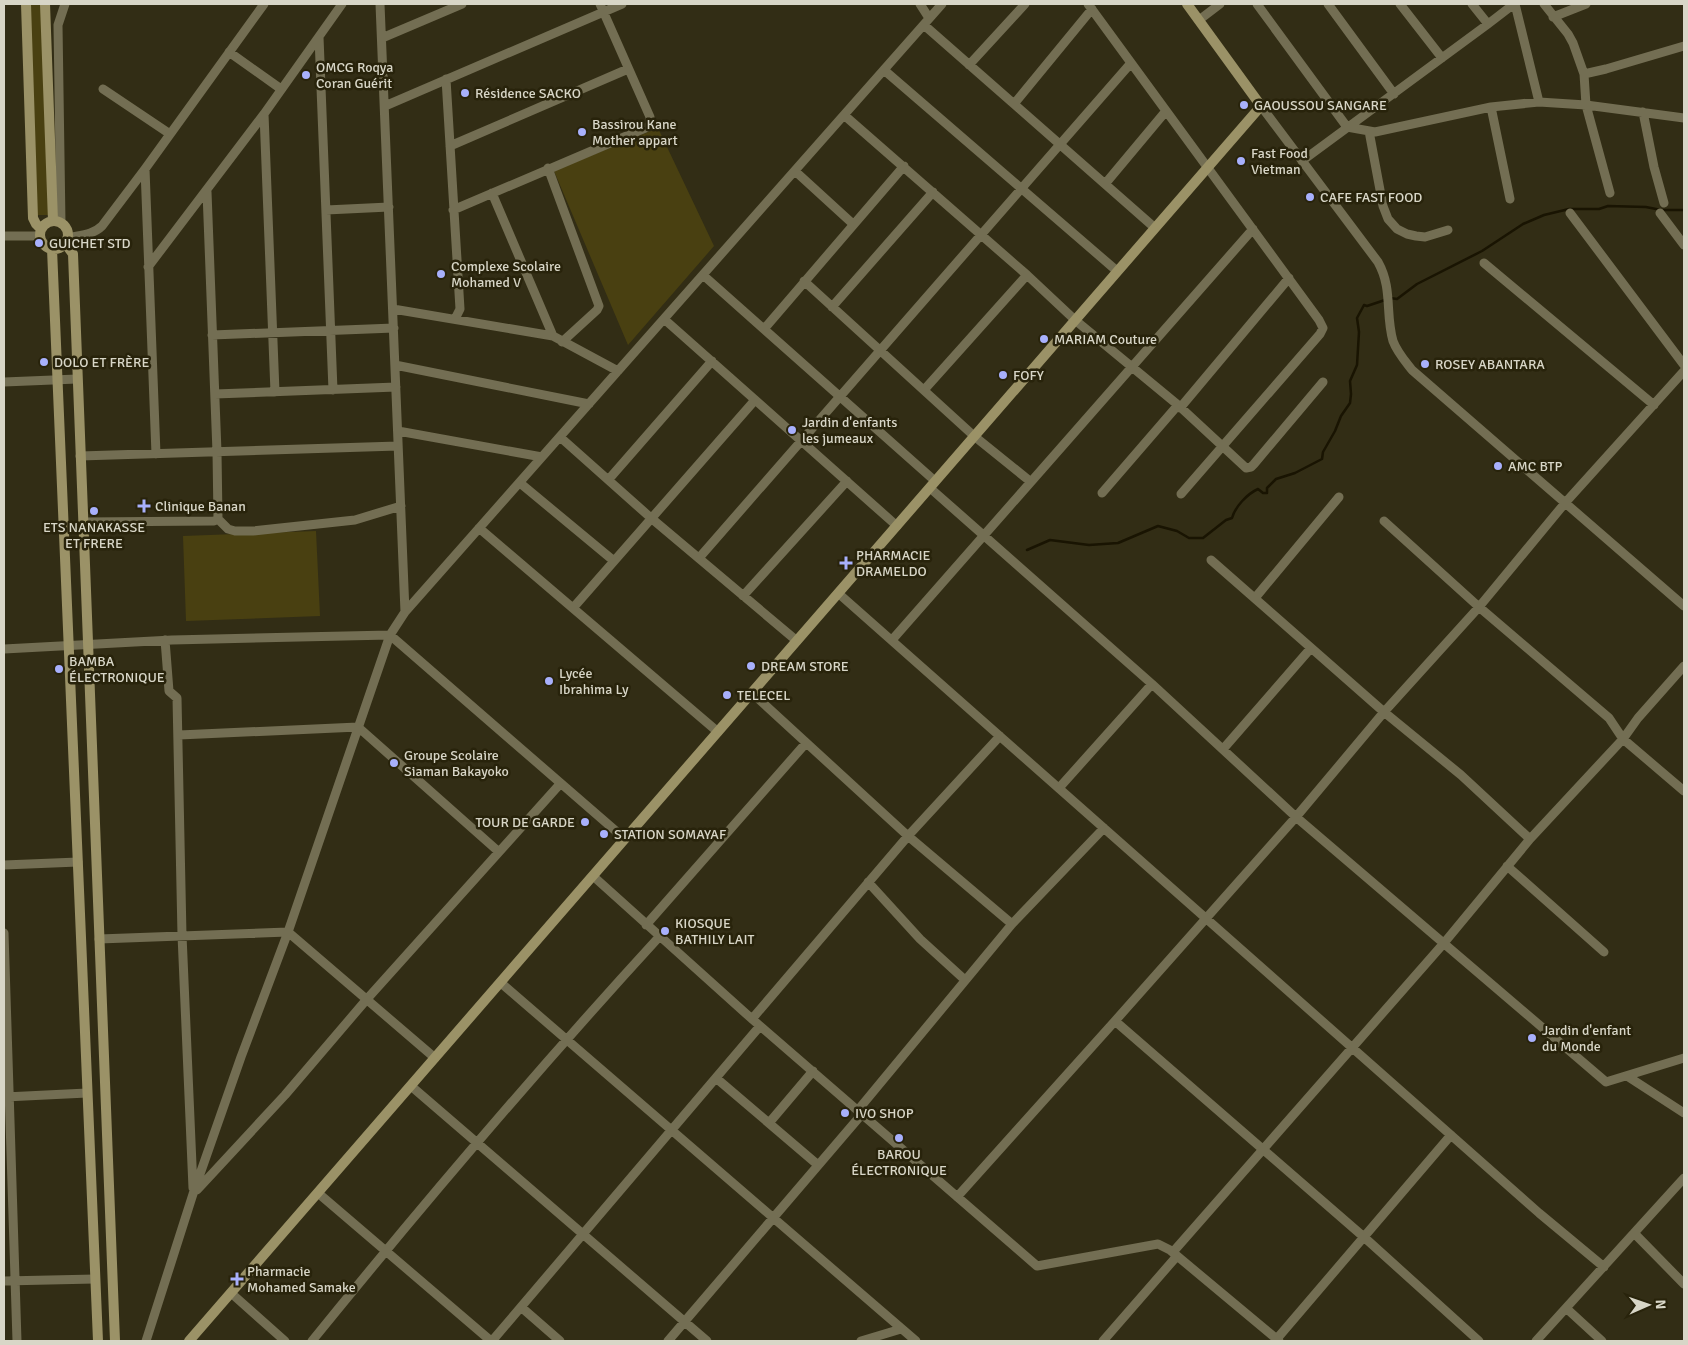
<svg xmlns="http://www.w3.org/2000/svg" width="1688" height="1345" viewBox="0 0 1688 1345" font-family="Signika,sans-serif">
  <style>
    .green { fill: #494011 }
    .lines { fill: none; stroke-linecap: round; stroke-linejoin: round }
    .stream { stroke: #191402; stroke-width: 2.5 }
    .minor { stroke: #736e53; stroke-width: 9 }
    .secondary { stroke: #9b9267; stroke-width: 10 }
    .poi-dot { fill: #a8b0fc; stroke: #28230b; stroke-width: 2 }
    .labels { text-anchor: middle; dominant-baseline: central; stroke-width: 5; stroke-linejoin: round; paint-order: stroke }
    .poi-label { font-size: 14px; fill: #d8d6c7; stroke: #28230b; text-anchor: start }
  </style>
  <rect width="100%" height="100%" fill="#322d15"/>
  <path class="green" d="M29,4H42L49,215H36Z
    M658,128L714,246L628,345L554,171Z
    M316,531L320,616L186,621L183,536Z"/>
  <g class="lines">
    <path class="stream" d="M1390,298L1397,299L1417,284L1482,251L1523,224L1544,215L1569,209H1599L1608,206L1646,207L1661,210H1684
      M1027,550L1050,540L1089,545L1118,543L1158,526L1177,531L1189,538H1203L1226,520L1232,518C1235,507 1247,494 1258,489L1263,493H1267V488L1276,479L1295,473L1322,459L1323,452L1335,431L1341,416L1350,403L1351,394L1350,381L1357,365L1359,332L1357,318L1364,305L1367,306L1385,300"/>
    <path class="minor" d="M380,4L405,612
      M920,4L929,18
      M1088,4L1319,320L1323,328L1320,334L1181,494
      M1257,4L1347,127L1375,132L1491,107L1539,102L1586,105L1684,118
      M1328,4L1394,94
      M1400,4L1442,58
      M1472,4L1488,24
      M1515,4L1539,102
      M1544,4L1568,34L1573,43L1584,74L1586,105L1610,193
      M1553,17L1586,4
      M1199,20L1220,4
      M924,25L1155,228
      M319,37L333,390
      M382,38L462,4
      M229,52L281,89
      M969,65L1025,4
      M884,70L1117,271
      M1584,74L1606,69L1684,46
      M446,79L460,309L455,319
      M103,89L170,134
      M1014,104L1092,9
      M385,106L622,4
      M1261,106L1378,262C1393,289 1385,313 1393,341C1397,352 1405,361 1412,370L1684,606
      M1491,107L1510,199
      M1643,112L1654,167L1664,203
      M264,114L275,392
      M844,115L1027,275L1075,320L1178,405L1246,468L1251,467L1254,464L1323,382
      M1369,131L1383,206L1388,219L1397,229L1407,234L1416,236L1425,237L1448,230
      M450,146L628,69
      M1302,161L1488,24L1514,4
      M548,168L599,306L597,310L562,342
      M145,169L156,454
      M795,171L853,224
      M1105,184L1166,111
      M492,193L553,336
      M326,210L389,207
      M453,210L650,126V117L600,4
      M1570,213L1684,365
      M1660,213L1684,245
      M61,223L58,25L65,4
      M4,236H40
      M67,238C79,235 93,235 102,226L145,169L264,4
      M1484,263L1654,405
      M148,267L264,114L342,4
      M703,275L935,481
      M804,281L974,436L1031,482
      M832,307L933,192
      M393,309L553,336L618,371
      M664,319L897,526
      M764,329L904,166
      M212,335L394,328
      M395,365L589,404
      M4,382L77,379
      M924,390L1027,275
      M215,394L396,387
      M1180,408L1289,278
      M398,431L542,457
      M560,437L651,518L797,641
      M80,456L398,446
      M609,479L712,361
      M520,483L614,561
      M930,488L1152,684L1296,817L1606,1082L1684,1058
      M1102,493L1178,405
      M218,519L228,529L235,531H253L355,520L401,506
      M1384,521L1479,607L1609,718L1623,739L1684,791
      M83,522L214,521L218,519L217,452L207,192
      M479,528L718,732
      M699,558L1131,63
      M1211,560L1384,712L1461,775L1530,839
      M838,593L1539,1213L1604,1267
      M743,596L847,481
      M1255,598L1339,497
      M573,608L755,400
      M165,640L169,691L177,698L182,935L193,1188
      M892,640L1253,229
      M4,649L172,640L390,635L625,839
      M752,693L908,836L1012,924
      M179,735L358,727L499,852
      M1224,748L1311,648
      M1059,788L1152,684
      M4,865L78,862
      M1507,866L1604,952
      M593,876L752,1019L1037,1266L1158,1244L1170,1250L1279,1341
      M868,882L920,939L965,980
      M646,925L806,743
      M4,933L17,1341
      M99,939L288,932L435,1058
      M501,983L916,1341
      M752,1019L908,836L1000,736
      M1115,1021L1365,1238L1479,1341
      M1627,1076L1684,1113
      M716,1078L818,1165
      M411,1086L707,1341
      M5,1097L87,1093
      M858,1110L1012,924L1104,828
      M769,1123L813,1071
      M197,1190L285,1095L367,999L560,784
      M318,1193L491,1341
      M957,1197L1115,1021L1296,817L1384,712L1479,607L1565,503L1684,371
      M1634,1233L1684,1284
      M1173,1252L1444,943L1530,839L1623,739L1638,718L1684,666
      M4,1281L95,1279
      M231,1293L285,1341
      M521,1307L560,1341
      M1566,1308L1602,1341
      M146,1341L193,1194L241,1057L288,932L390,635L405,612L942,4
      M312,1341C424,1203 539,1068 659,937
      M492,1341L760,1026
      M668,1341L862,1114
      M861,1341L901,1329
      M1103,1341L1177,1256
      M1275,1341L1451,1135
      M1536,1341L1684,1178"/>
    <path class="secondary" d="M26,4L33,218L36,224L41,229
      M45,4L53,221
      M40 235a14 14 0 1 1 28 0a14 14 0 1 1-28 0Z
      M65,243L73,254L115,1341
      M52,249L98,1341
      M189,1341L1261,106L1187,4"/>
  </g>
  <g class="poi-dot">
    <circle cx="306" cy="75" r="5"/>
    <circle cx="465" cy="93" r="5"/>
    <circle cx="1244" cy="105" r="5"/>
    <circle cx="582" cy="132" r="5"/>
    <circle cx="1241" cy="161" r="5"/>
    <circle cx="1310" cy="197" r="5"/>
    <circle cx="39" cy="243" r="5"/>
    <circle cx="441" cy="274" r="5"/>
    <circle cx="1044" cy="339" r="5"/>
    <circle cx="44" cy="362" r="5"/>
    <circle cx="1425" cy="364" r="5"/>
    <circle cx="1003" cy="375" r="5"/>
    <circle cx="792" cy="430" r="5"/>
    <circle cx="1498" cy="466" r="5"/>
    <path d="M141.5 498.5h5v5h5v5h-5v5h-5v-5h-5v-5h5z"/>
    <circle cx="94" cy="511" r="5"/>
    <path d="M843.5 555.5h5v5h5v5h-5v5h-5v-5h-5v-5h5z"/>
    <circle cx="751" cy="666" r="5"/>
    <circle cx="59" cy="669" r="5"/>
    <circle cx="549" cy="681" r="5"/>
    <circle cx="727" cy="695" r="5"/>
    <circle cx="394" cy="763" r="5"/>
    <circle cx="585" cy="822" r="5"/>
    <circle cx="604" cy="834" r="5"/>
    <circle cx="665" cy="931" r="5"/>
    <circle cx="1532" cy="1038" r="5"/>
    <circle cx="845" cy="1113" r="5"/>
    <circle cx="899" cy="1138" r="5"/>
    <path d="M234.5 1271.5h5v5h5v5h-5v5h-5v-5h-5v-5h5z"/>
  </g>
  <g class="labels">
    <g class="poi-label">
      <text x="316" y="67">OMCG Roqya<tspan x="316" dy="16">Coran Guérit</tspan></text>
      <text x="475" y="93">Résidence SACKO</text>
      <text x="1254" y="105">GAOUSSOU SANGARE</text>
      <text x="592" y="124">Bassirou Kane<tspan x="592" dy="16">Mother appart</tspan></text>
      <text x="1251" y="153">Fast Food<tspan x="1251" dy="16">Vietman</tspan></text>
      <text x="1320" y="197">CAFE FAST FOOD</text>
      <text x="49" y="243">GUICHET STD</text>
      <text x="451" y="266">Complexe Scolaire<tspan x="451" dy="16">Mohamed V</tspan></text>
      <text x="1054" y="339">MARIAM Couture</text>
      <text x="54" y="362">DOLO ET FRÈRE</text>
      <text x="1435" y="364">ROSEY ABANTARA</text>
      <text x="1013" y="375">FOFY</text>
      <text x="802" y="422">Jardin d'enfants<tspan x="802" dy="16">les jumeaux</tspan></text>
      <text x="1508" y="466">AMC BTP</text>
      <text x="155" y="506">Clinique Banan</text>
      <text x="94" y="527" text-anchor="middle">ETS NANAKASSE<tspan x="94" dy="16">ET FRERE</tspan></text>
      <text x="856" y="555">PHARMACIE<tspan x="856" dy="16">DRAMELDO</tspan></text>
      <text x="69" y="661">BAMBA<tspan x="69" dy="16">ÉLECTRONIQUE</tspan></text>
      <text x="761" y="666">DREAM STORE</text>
      <text x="559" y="673">Lycée<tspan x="559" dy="16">Ibrahima Ly</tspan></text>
      <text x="737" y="695">TELECEL</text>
      <text x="404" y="755">Groupe Scolaire<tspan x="404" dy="16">Siaman Bakayoko</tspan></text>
      <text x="575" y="822" text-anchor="end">TOUR DE GARDE</text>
      <text x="614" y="834">STATION SOMAYAF</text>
      <text x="675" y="923">KIOSQUE<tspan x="675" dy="16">BATHILY LAIT</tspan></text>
      <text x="1542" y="1030">Jardin d'enfant<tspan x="1542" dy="16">du Monde</tspan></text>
      <text x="855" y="1113">IVO SHOP</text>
      <text x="899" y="1154" text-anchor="middle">BAROU<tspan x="899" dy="16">ÉLECTRONIQUE</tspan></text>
      <text x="247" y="1271">Pharmacie<tspan x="247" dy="16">Mohamed Samake</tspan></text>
    </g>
  </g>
  <rect width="1688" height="1345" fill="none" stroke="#d8d6c7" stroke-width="10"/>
  <g transform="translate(1648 1305) rotate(88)" stroke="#28230b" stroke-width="4" paint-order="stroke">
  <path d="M0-4L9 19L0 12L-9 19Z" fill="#d8d6c7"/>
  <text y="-8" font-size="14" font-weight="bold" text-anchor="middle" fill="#d8d6c7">N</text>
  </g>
</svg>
